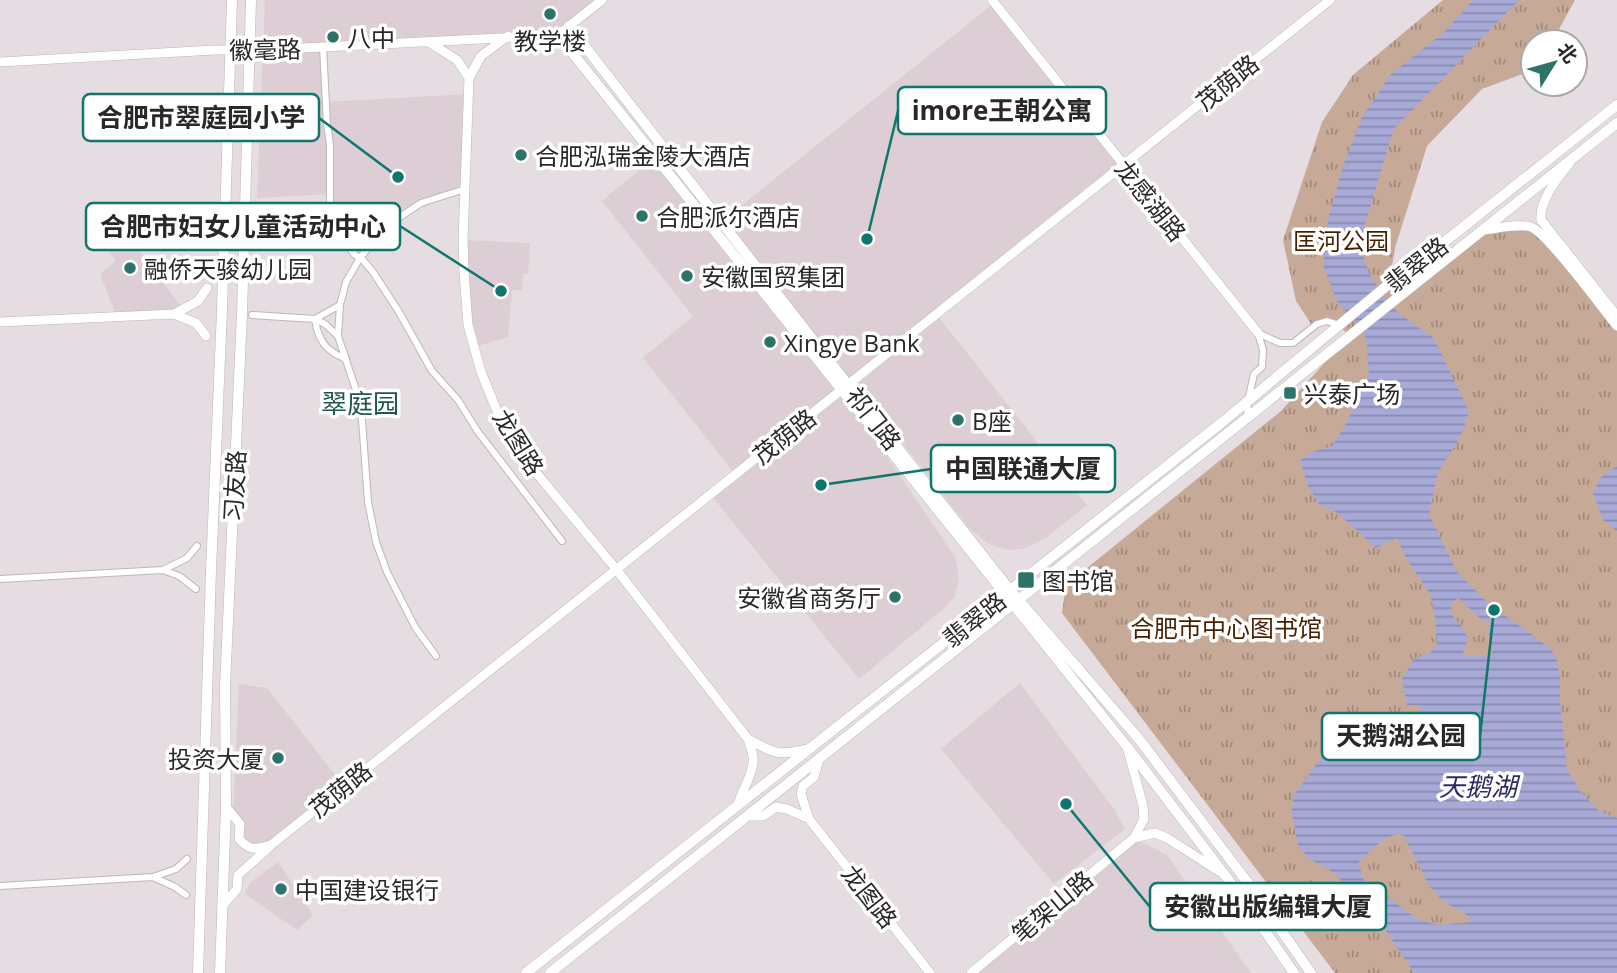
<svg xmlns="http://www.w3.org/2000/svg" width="1617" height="973" viewBox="0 0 1617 973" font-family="'Open Sans','Noto Sans SC',sans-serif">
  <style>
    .built { fill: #dcced4 }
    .park { fill: url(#park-tufts) }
    .water { fill: url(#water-rules); fill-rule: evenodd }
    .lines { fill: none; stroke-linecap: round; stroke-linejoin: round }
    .street-casing { stroke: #beb6ba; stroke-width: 8 }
    .secondary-casing { stroke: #beb6ba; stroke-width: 10 }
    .primary-casing { stroke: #beb6ba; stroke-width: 11 }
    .street { stroke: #fff; stroke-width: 6 }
    .secondary { stroke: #fff; stroke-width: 9 }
    .primary { stroke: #fff; stroke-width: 10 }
    .poi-dot { fill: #2c736a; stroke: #fff; stroke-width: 2.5 }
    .labels { text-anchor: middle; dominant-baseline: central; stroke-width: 7; stroke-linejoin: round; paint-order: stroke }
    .poi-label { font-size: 24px; fill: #2a2729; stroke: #fff; text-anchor: start }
    .street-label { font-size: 24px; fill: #2a2729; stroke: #fff }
    .park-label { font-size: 24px; fill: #481f01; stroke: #fff }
    .neighbourhood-label { font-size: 26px; fill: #1e574f; stroke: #fff }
    .water-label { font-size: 26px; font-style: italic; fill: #2d2b62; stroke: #fff }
    .leader { fill: none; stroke: #0f766e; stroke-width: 2.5 }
    .callout-dot { fill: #0f766e; stroke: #fff; stroke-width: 2.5 }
    .callout { fill: #fff; stroke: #0f766e; stroke-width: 2.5 }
    .callout-label { font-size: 26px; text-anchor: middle; font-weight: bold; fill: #2a2729 }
  </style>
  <defs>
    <pattern id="park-tufts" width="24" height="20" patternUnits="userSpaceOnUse" patternTransform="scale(1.75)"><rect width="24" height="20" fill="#c7a997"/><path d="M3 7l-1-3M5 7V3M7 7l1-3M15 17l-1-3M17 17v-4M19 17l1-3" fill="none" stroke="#a28a7b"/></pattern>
    <pattern id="water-rules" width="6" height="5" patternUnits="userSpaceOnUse" patternTransform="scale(1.75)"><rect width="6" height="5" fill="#a7aad7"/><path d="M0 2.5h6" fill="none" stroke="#888aae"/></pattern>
  </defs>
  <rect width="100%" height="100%" fill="#e5dde1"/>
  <path class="built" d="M265,0H602L558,35L323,47L326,102L469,94L465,189L421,203L385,227L360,258L333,224L329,194L257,198Z
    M994,3L1124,165L937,315L1087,505L1046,538L1023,549L1008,550L989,544L970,529L854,381L848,385L721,222Z
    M655,157L842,390L955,557L959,578L955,596L942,610L859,679L710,494L735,474L643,358L693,316L602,201Z
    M119,225L183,309L117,317L100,274L116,261L100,240Z
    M463,240L530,243L528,274H523L522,290H512L508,337L474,347Z
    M1020,683L1114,809L1125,829L1054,884L941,749Z
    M239,684L267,688L344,786L271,845L247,848L233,815Z
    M1134,838L1167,855L1251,973H971Z
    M278,862L313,915L297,930L245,894L250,883Z"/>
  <path class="park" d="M1443,0H1575L1552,42H1533V66L1528,72L1482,89L1427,146L1395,248L1389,284L1397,297L1482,230L1534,228L1617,326V973H1335L1062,613L1066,585L1281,411L1349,336C1336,321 1331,320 1313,327L1296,301L1283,240L1322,122L1353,75Z"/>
  <path class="water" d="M1473,0H1519L1393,130L1359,245L1371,278L1398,313L1434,338L1469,411L1464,428L1458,441L1438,472L1429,514L1457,572L1491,606L1526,630L1551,649L1557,661L1560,677V701L1567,770L1581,792L1599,811L1617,818V973H1414L1378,919L1333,872L1309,859L1298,845L1292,814L1293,796L1328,748L1366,750L1383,737L1421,717L1419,705H1407L1402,679L1414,659L1431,652L1437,644L1435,616L1430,594L1406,558L1397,538L1376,548L1339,514L1319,504L1308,486L1300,461L1309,453L1332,446L1347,422L1369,374L1367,347L1364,333L1337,301L1323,265L1328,219L1344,163L1362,117L1391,74L1443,33ZM1458,598L1482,620L1491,623L1488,630L1493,656H1468L1463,653L1468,639L1463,628L1452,615L1451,604ZM1400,834L1404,836L1430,887L1443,901L1466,914L1471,922L1438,925L1417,919L1382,892L1368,885L1364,880L1358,863C1370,852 1383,835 1400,834Z
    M1617,466V531L1603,520L1593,493L1600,478Z"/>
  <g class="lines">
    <defs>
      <path id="street" d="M323,47L327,124L330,145V204L333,224L342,239L355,255L363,260L373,272L399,312L432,371L458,400L478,432L562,541
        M340,305L315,319C318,341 326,351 346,359
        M252,315L315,319L325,324L338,336
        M1247,417L1248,401L1254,374L1262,367L1263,350L1258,333L1280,343H1293L1317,324L1327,321L1339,325
        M0,579L163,570
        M196,589L179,576L163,570L187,558L197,546
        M436,656L415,627L387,572L376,542L368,502L362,420L357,393L338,336L340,305L346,282L360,258L385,227L421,203L465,189
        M0,886L153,877
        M186,895L175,887L153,877L176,869L187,859"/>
      <path id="secondary" d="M992,0L1258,333
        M430,43L457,60L469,78L481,56L508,36
        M0,62L215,50H263L558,35L602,0
        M469,78L463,240L464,272L468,325L481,372L497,411L524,458L616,569L748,739
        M1569,164C1557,178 1539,201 1541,220L1617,316
        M1482,230C1495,229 1520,223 1531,227C1548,233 1602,308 1617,326
        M0,322L174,314
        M206,336L196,323L174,314L198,301L207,288
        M1128,750L1143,806L1144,819L1134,838L1155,833L1167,838L1222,873
        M738,805C742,788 755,773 753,756C752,750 750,744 748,739C776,754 777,756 808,749
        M748,816H763L776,807L787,809L809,819L801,794L803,786L814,777L819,759
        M809,819L930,973
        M271,845L1330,0
        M223,905L237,889L238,875L264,852L271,845C255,849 251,852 239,839L240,824L226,807
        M971,973L1134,838"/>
      <path id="primary" d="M569,26L848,385L1010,590L1139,739L1251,887L1311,973
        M558,35L1128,748L1240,895L1294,973
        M198,973L211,570L222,310L232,0
        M220,973L226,807L225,686L242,314L251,0
        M526,973L1220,424L1389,284L1457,232L1617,105
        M550,973L1617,123"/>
    </defs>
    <use href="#street" class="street-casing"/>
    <use href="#secondary" class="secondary-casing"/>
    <use href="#primary" class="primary-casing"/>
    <use href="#street" class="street"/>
    <use href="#secondary" class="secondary"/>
    <use href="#primary" class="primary"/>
  </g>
  <g class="poi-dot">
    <circle cx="550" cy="14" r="7"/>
    <circle cx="333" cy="37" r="7"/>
    <circle cx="521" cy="155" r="7"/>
    <circle cx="642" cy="216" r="7"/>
    <circle cx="130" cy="268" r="7"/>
    <circle cx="687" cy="276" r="7"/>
    <circle cx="770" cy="342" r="7"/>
    <rect x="1283" y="386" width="14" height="14" rx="3.5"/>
    <circle cx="958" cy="420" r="7"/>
    <rect x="1017" y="571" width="18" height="18" rx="3.5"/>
    <circle cx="895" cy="597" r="7"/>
    <circle cx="278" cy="758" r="7"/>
    <circle cx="281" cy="889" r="7"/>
  </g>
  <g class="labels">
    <g class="poi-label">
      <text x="347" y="37">八中</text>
      <text x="550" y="40" text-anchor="middle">教学楼</text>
      <text x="535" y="155">合肥泓瑞金陵大酒店</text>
      <text x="656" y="216">合肥派尔酒店</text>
      <text x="144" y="268">融侨天骏幼儿园</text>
      <text x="701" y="276">安徽国贸集团</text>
      <text x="784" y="342">Xingye Bank</text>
      <text x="1304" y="393">兴泰广场</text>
      <text x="972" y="420">B座</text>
      <text x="1042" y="580">图书馆</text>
      <text x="881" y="597" text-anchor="end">安徽省商务厅</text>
      <text x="264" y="758" text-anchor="end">投资大厦</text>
      <text x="295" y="889">中国建设银行</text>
    </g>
    <g class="street-label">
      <text transform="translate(265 49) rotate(-1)">徽毫路</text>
      <text transform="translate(1227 82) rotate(-39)">茂荫路</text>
      <text transform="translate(1151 200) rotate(51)">龙感湖路</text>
      <text transform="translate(1416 264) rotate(-38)">翡翠路</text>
      <text transform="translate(874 418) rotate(52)">祁门路</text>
      <text transform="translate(784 436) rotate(-38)">茂荫路</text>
      <text transform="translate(519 442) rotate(58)">龙图路</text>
      <text transform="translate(234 486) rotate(-87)">习友路</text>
      <text transform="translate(974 619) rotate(-38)">翡翠路</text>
      <text transform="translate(340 789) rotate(-39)">茂荫路</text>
      <text transform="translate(870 896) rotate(52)">龙图路</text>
      <text transform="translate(1052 906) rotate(-40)">笔架山路</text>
    </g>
    <g class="park-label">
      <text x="1341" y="240">匡河公园</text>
      <text x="1226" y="627">合肥市中心图书馆</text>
    </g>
    <g class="neighbourhood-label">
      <text x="360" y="403">翠庭园</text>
    </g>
    <g class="water-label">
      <text x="1478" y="786">天鹅湖</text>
    </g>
  </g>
  <path class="leader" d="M867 239L898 111M398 177L319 118M501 291L400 226M821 485L931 469M1494 610L1480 736M1066 804L1150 907"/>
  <g class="callout-dot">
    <circle cx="867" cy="239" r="7"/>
    <circle cx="398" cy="177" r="7"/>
    <circle cx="501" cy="291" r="7"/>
    <circle cx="821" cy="485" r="7"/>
    <circle cx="1494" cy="610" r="7"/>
    <circle cx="1066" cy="804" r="7"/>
  </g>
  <g class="callout">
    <rect x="898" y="87" width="208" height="47" rx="7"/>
    <rect x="83" y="94" width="236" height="47" rx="7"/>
    <rect x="86" y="203" width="314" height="47" rx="7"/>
    <rect x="931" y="445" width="184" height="47" rx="7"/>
    <rect x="1322" y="713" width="158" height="47" rx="7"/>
    <rect x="1150" y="883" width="236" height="47" rx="7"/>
  </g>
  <g class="callout-label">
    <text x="1002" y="120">imore王朝公寓</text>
    <text x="201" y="127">合肥市翠庭园小学</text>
    <text x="243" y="236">合肥市妇女儿童活动中心</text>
    <text x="1023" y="478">中国联通大厦</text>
    <text x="1401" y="745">天鹅湖公园</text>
    <text x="1268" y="916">安徽出版编辑大厦</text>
  </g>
  <g transform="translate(1554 63) rotate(53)"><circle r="33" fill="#ffffff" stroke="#aaa9a9" stroke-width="2"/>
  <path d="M0-5L12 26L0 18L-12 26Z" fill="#2c736a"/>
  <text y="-10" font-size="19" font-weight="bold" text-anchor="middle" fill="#2a2729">北</text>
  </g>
</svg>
